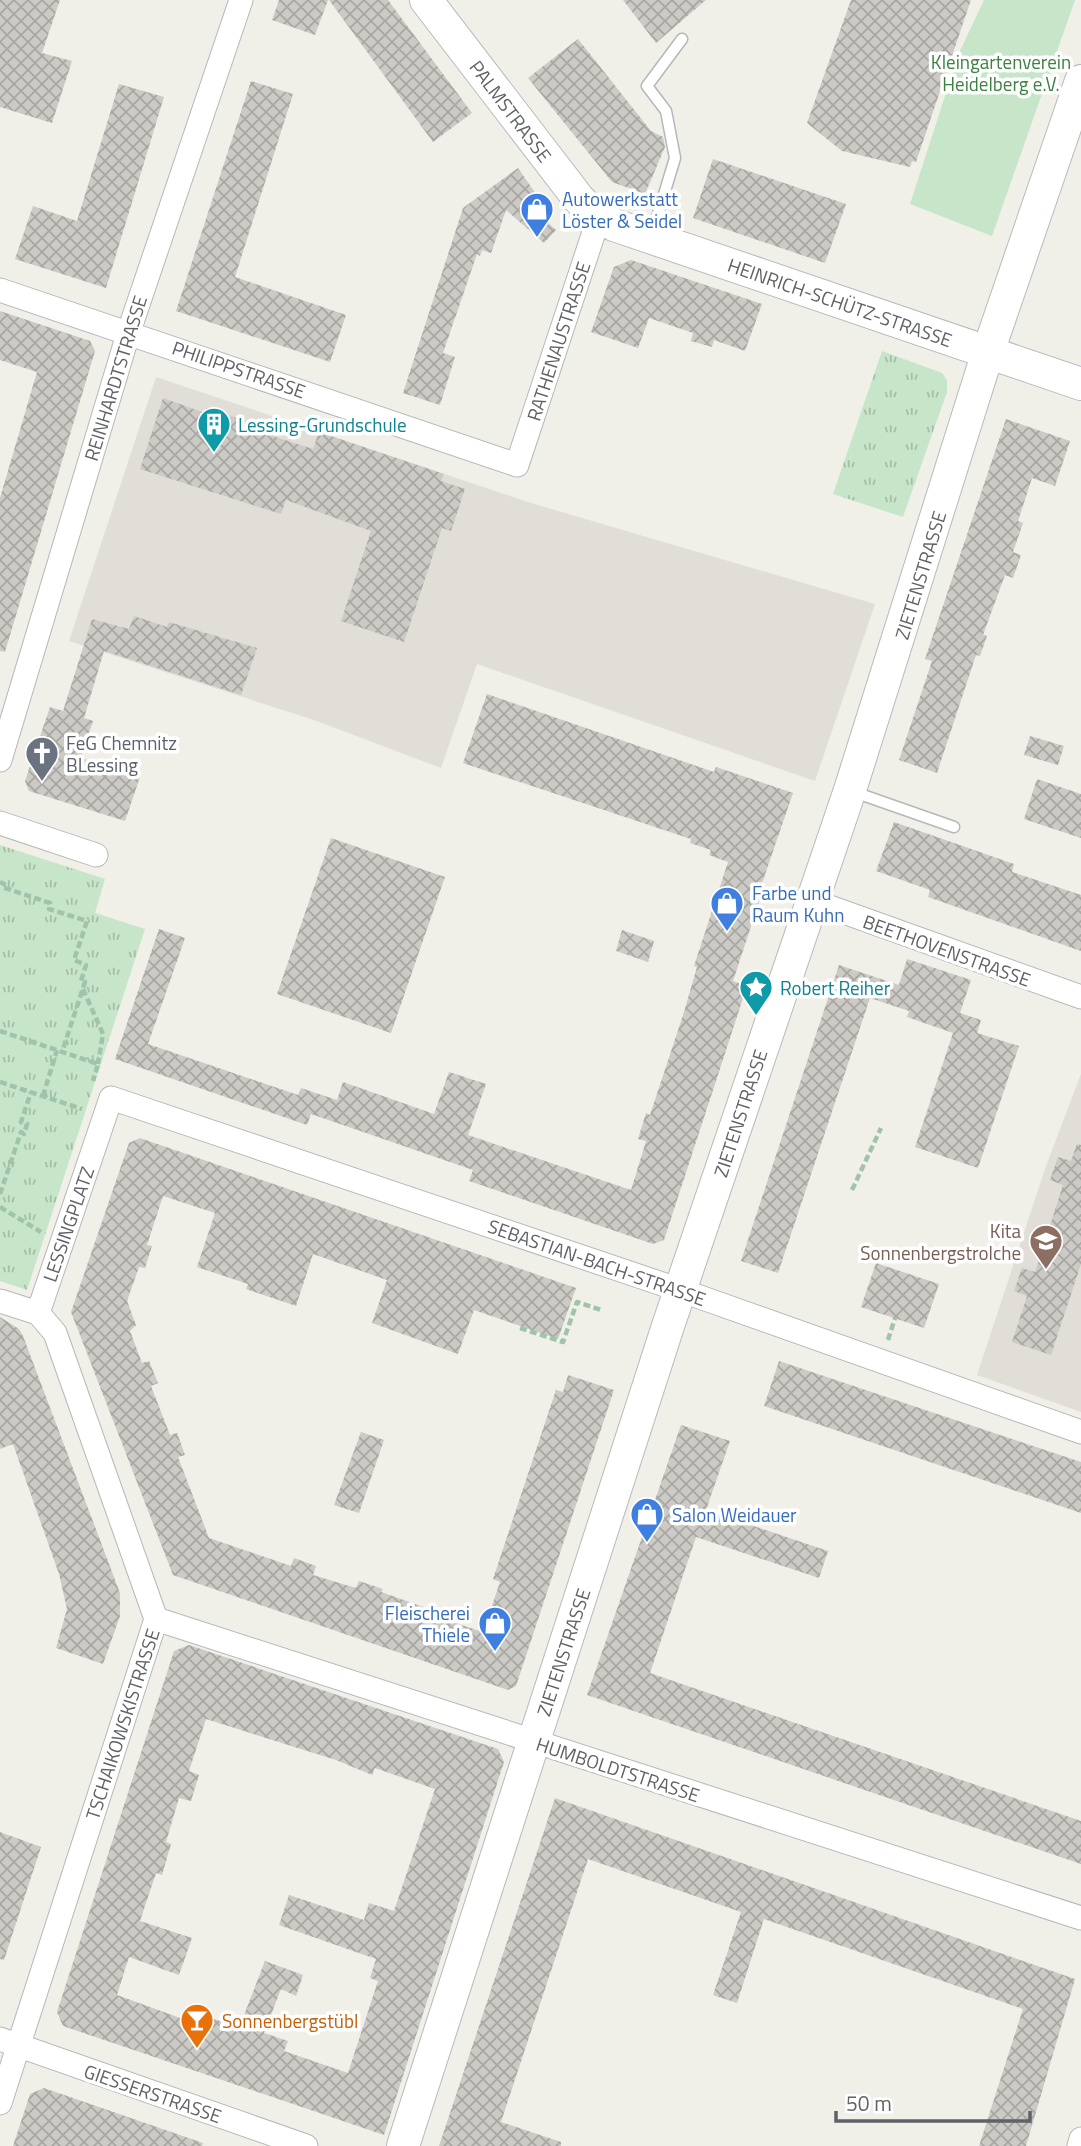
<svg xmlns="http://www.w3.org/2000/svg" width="1081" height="2146" viewBox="0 0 1081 2146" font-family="'Titillium Web',sans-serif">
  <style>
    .education { fill: #e0ded7 }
    .grass { fill: url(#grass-tufts) }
    .garden { fill: #c7e5c9 }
    .building { fill: url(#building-cross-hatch); fill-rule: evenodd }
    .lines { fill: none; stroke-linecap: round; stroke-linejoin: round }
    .lane-casing { stroke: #b5b7bb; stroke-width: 13 }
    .street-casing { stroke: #b5b7bb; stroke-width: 25 }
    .secondary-casing { stroke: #b6b9be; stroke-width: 34 }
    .path { stroke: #a0c3ac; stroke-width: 4.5; stroke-dasharray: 7 3.5; stroke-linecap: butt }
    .lane { stroke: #fff; stroke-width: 10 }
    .street { stroke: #fff; stroke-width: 23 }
    .secondary { stroke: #fff; stroke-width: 32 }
    .labels { text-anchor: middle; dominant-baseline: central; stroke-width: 7; stroke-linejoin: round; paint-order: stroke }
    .park-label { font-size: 19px; fill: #3d8143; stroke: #fff }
    .street-label { font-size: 19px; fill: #5f6267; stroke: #fff }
    .shop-label { font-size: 19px; fill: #366cbe; stroke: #fff; text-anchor: start }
    .culture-label { font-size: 19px; fill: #0d838f; stroke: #fff; text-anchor: start }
    .worship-label { font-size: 19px; fill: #5b616d; stroke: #fff; text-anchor: start }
    .education-label { font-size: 19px; fill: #785e54; stroke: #fff; text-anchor: end }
    .food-label { font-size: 19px; fill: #c56008; stroke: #fff; text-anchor: start }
  </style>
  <defs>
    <pattern id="grass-tufts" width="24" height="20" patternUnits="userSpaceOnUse" patternTransform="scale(1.75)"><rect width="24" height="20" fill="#c7e5c9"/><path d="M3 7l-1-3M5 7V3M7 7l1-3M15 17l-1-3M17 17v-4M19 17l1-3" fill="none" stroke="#a5bda7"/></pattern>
    <pattern id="building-cross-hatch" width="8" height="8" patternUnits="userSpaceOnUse" patternTransform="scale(1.75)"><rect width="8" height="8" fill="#cccac5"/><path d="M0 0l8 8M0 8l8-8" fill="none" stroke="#a9a7a4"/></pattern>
  </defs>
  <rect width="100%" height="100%" fill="#f0efe8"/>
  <path class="education" d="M156,377L531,503L875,604L815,781L477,664L441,768L314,720L69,641Z
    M1081,1074V1412L977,1375L1046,1166Z"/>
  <path class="grass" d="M882,351L942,373L947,380V392L903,517L833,494Z
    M0,845L105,879L95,913L145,929L27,1290L0,1281Z"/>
  <path class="garden" d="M984,0H1075L992,236L910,204L959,53Z"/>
  <path class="building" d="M0,0H60L42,53L72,61L52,123L0,107Z
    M279,0H328L315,35L272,20Z
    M329,0H388L472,113L433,142Z
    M623,0H706L656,43Z
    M851,0H971L916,162L912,161L910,167L842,151L807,123Z
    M578,39L651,131L663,137L665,147L645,194L612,182L528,78Z
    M251,81L293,94L235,277L346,315L330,362L176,311Z
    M119,84L164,97L106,288L15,259L33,206L77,221Z
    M713,159L846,204L825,263L693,218Z
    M518,168L536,194L526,202L556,230L544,243L506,210L491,253L482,250L480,256L477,254L443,353L455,357L440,405L403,393L463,208Z
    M631,260L762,304L745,351L714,340L712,347L691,341L693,333L649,318L638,348L591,332L614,267Z
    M0,311L90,341L95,351L5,652L0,651V498L37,372L0,360Z
    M163,398L205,413L206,408L249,422L248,428L313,449L319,432L444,474L441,481L465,489L451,531L442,528L404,642L341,621L371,531L286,500L281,514L140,469Z
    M1006,419L1070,441L1055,486L1032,478L1018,521L1023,523L1013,552L1021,555L1013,578L1005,575L983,635L987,636L980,656L976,655L937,773L899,760L932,661L925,659Z
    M134,616L167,627L169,622L257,648L241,695L104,651L84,718L93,721L81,758L140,777L125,821L29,791L25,781L50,707L63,711L92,619L129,629Z
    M487,694L714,772L716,767L793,793L759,892L762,893L733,981L747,986L664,1240L653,1244L469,1181L473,1170L311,1114L307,1125L115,1059L159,929L185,938L148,1044L298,1095L301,1088L337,1100L343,1082L434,1114L449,1072L486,1084L468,1135L631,1190L646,1141L638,1139L646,1113L650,1115L684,1012L697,967L694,966L728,862L709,855L711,850L690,843L691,839L463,763Z
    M1030,736L1064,746L1058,765L1024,755Z
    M1037,779L1081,794V838L1024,819Z
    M894,822L1014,864L1012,872L1081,895V951L928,897L930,890L876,871Z
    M331,838L445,877L391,1033L277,994Z
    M622,930L654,941L648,962L616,951Z
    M907,959L971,980L960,1013L981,1020L977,1033L1019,1046L978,1168L915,1147L953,1033L907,1017L909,1011L870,998L778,1273L741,1261L839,965L899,985Z
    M140,1138L576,1288L558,1339L474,1310L458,1354L372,1323L387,1280L313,1254L296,1306L246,1289L248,1284L197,1267L215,1213L163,1196L147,1245L152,1246L145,1268L139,1267L127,1301L136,1325L130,1331L142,1363L149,1361L158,1383L151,1386L170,1435L177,1433L185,1455L178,1457L209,1538L291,1566L294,1558L316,1566L313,1575L356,1588L359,1581L383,1589L381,1592L438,1612L437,1617L483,1632L500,1582L493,1579L556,1390L563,1392L568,1375L614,1390L516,1686L508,1690L173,1575L71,1312L129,1143Z
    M1077,1144L1081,1145V1264L1051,1355L1012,1342L1027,1296L1014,1291L1022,1268L1035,1272L1063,1185L1050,1180L1058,1157L1071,1161Z
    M876,1263L939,1284L924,1328L861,1307Z
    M0,1317L19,1329L23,1336L120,1593V1616L103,1664L56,1648L67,1609L59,1574L13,1444L0,1449Z
    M779,1361L1081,1462V1513L764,1406Z
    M681,1425L730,1441L706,1510L828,1551L819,1578L696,1537L650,1673L1081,1821V1864L587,1695Z
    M361,1432L384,1440L359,1513L334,1505Z
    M189,1645L498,1749L504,1762L384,2135L63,2026L57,2012L174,1651ZM206,1719L336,1760L372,1775L375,1768L435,1789L394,1911L369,1903L364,1920L289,1895L279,1925L376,1959L370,1978L378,1981L348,2073L284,2051L288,2041L264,2033L281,1989L296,1996L303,1975L265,1961L239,2028L187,2009L183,2019L117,1995L129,1957L179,1975L192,1938L140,1921L156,1873L162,1875L171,1844L166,1842L179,1798L191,1801L199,1775L189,1771Z
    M555,1798L1075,1979L1026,2146H979L1023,2009L764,1919L737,2003L713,1995L741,1912L588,1859L501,2122L561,2142V2146H439Z
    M0,1832L41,1847L4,1960L0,1959Z
    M44,2088L203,2143L202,2146H13L30,2094Z"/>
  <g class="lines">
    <defs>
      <path id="lane" d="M652,234L675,158L666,111L647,86L682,39
        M854,792L954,827"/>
      <path id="street" d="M0,290L517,465L599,217
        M0,760L129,331L241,0
        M0,823L96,855
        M813,901L1081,997
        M0,1301L38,1313
        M38,1313L111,1098L680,1290L1081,1432
        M156,1619L1081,1918
        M0,2039L306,2146
        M0,2103L156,1619L55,1333L38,1313
        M1079,2146L1081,2139"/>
      <path id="secondary" d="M426,0L578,198L590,211L614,225L1081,384
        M403,2146L668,1326L850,790L988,352L1081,81"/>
    </defs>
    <use href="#lane" class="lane-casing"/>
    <use href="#street" class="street-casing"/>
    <use href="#secondary" class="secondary-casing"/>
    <path class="path" d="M0,882L4,884L2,887L50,903L49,909L87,921L74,960L86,965L81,981L85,982L62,1052
      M83,989L103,1034L98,1064
      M0,1031L98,1064L93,1081
      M0,1082L82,1109
      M43,1096L57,1050
      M852,1190L881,1128
      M0,1194L21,1132L24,1134L27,1124L21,1122L31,1092
      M0,1207L41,1232
      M520,1328L563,1342L577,1302L601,1310
      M888,1340L895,1318"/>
    <use href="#lane" class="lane"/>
    <use href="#street" class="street"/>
    <use href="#secondary" class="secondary"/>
  </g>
  <defs>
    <symbol id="shop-pin" viewBox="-11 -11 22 30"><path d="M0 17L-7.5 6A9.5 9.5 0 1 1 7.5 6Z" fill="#3f7fe0" stroke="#fff"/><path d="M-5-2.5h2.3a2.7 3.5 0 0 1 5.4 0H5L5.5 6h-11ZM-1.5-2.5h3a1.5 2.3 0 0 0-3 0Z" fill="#fff"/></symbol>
    <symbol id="building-pin" viewBox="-11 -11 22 30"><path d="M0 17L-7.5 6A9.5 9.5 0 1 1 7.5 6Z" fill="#0f9aa8" stroke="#fff"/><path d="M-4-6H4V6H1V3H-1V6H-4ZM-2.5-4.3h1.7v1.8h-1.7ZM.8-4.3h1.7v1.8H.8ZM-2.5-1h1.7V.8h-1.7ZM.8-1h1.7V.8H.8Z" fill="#fff"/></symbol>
    <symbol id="church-pin" viewBox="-11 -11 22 30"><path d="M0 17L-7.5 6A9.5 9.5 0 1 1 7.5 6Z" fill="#6b7280" stroke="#fff"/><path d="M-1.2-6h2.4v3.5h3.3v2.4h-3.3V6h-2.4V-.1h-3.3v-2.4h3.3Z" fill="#fff"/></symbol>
    <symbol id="sight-pin" viewBox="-11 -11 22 30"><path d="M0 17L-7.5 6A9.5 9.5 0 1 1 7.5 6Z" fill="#0f9aa8" stroke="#fff"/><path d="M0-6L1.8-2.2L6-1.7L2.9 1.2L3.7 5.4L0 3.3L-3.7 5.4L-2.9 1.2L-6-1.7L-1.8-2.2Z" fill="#fff"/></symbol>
    <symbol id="school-pin" viewBox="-11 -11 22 30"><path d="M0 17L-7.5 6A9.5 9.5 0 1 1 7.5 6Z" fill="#8d6e63" stroke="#fff"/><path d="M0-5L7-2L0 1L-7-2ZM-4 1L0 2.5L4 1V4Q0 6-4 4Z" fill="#fff"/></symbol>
    <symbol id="bar-pin" viewBox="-11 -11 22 30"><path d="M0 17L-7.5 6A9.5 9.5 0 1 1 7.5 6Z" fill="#e8710a" stroke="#fff"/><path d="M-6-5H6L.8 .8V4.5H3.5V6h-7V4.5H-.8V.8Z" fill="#fff"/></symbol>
  </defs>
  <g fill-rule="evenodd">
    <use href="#shop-pin" x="518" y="190" width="38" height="52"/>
    <use href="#building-pin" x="195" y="405" width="38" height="52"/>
    <use href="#church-pin" x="23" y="734" width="38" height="52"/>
    <use href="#shop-pin" x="708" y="884" width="38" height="52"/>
    <use href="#sight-pin" x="737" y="968" width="38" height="52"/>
    <use href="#school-pin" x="1027" y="1222" width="38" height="52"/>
    <use href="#shop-pin" x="628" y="1495" width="38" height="52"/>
    <use href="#shop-pin" x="476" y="1604" width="38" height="52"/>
    <use href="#bar-pin" x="178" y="2001" width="38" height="52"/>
  </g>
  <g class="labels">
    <g class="park-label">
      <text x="1001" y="61">Kleingartenverein<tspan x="1001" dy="22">Heidelberg e.V.</tspan></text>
    </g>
    <g class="street-label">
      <text transform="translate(511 111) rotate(53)">PALMSTRASSE</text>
      <text transform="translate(840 302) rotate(19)">HEINRICH-SCHÜTZ-STRASSE</text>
      <text transform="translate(558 341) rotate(-72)">RATHENAUSTRASSE</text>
      <text transform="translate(239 369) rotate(19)">PHILIPPSTRASSE</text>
      <text transform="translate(115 378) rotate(-73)">REINHARDTSTRASSE</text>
      <text transform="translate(920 575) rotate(-73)">ZIETENSTRASSE</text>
      <text transform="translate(947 950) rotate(20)">BEETHOVENSTRASSE</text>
      <text transform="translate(740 1113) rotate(-72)">ZIETENSTRASSE</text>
      <text transform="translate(68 1224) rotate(-71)">LESSINGPLATZ</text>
      <text transform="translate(597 1262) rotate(19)">SEBASTIAN-BACH-STRASSE</text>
      <text transform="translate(563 1652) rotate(-72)">ZIETENSTRASSE</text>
      <text transform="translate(122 1724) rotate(-72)">TSCHAIKOWSKISTRASSE</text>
      <text transform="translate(618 1769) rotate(18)">HUMBOLDTSTRASSE</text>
      <text transform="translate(153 2093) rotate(19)">GIESSERSTRASSE</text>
    </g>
    <g class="shop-label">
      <text x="562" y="198">Autowerkstatt<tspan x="562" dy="22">Löster &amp; Seidel</tspan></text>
      <text x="752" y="892">Farbe und<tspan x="752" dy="22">Raum Kuhn</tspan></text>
      <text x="672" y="1514">Salon Weidauer</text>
      <text x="470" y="1612" text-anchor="end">Fleischerei<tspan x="470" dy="22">Thiele</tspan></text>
    </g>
    <g class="culture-label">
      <text x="238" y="424">Lessing-Grundschule</text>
      <text x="780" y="987">Robert Reiher</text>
    </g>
    <g class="worship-label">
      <text x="66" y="742">FeG Chemnitz<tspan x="66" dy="22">BLessing</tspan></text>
    </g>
    <g class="education-label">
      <text x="1021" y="1230">Kita<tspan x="1021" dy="22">Sonnenbergstrolche</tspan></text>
    </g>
    <g class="food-label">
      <text x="222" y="2020">Sonnenbergstübl</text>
    </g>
  </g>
  <path d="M836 2111v10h194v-10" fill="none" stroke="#5f6267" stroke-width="3.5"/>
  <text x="846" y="2111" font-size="21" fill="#5f6267" stroke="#ffffff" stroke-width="5" paint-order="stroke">50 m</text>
</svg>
